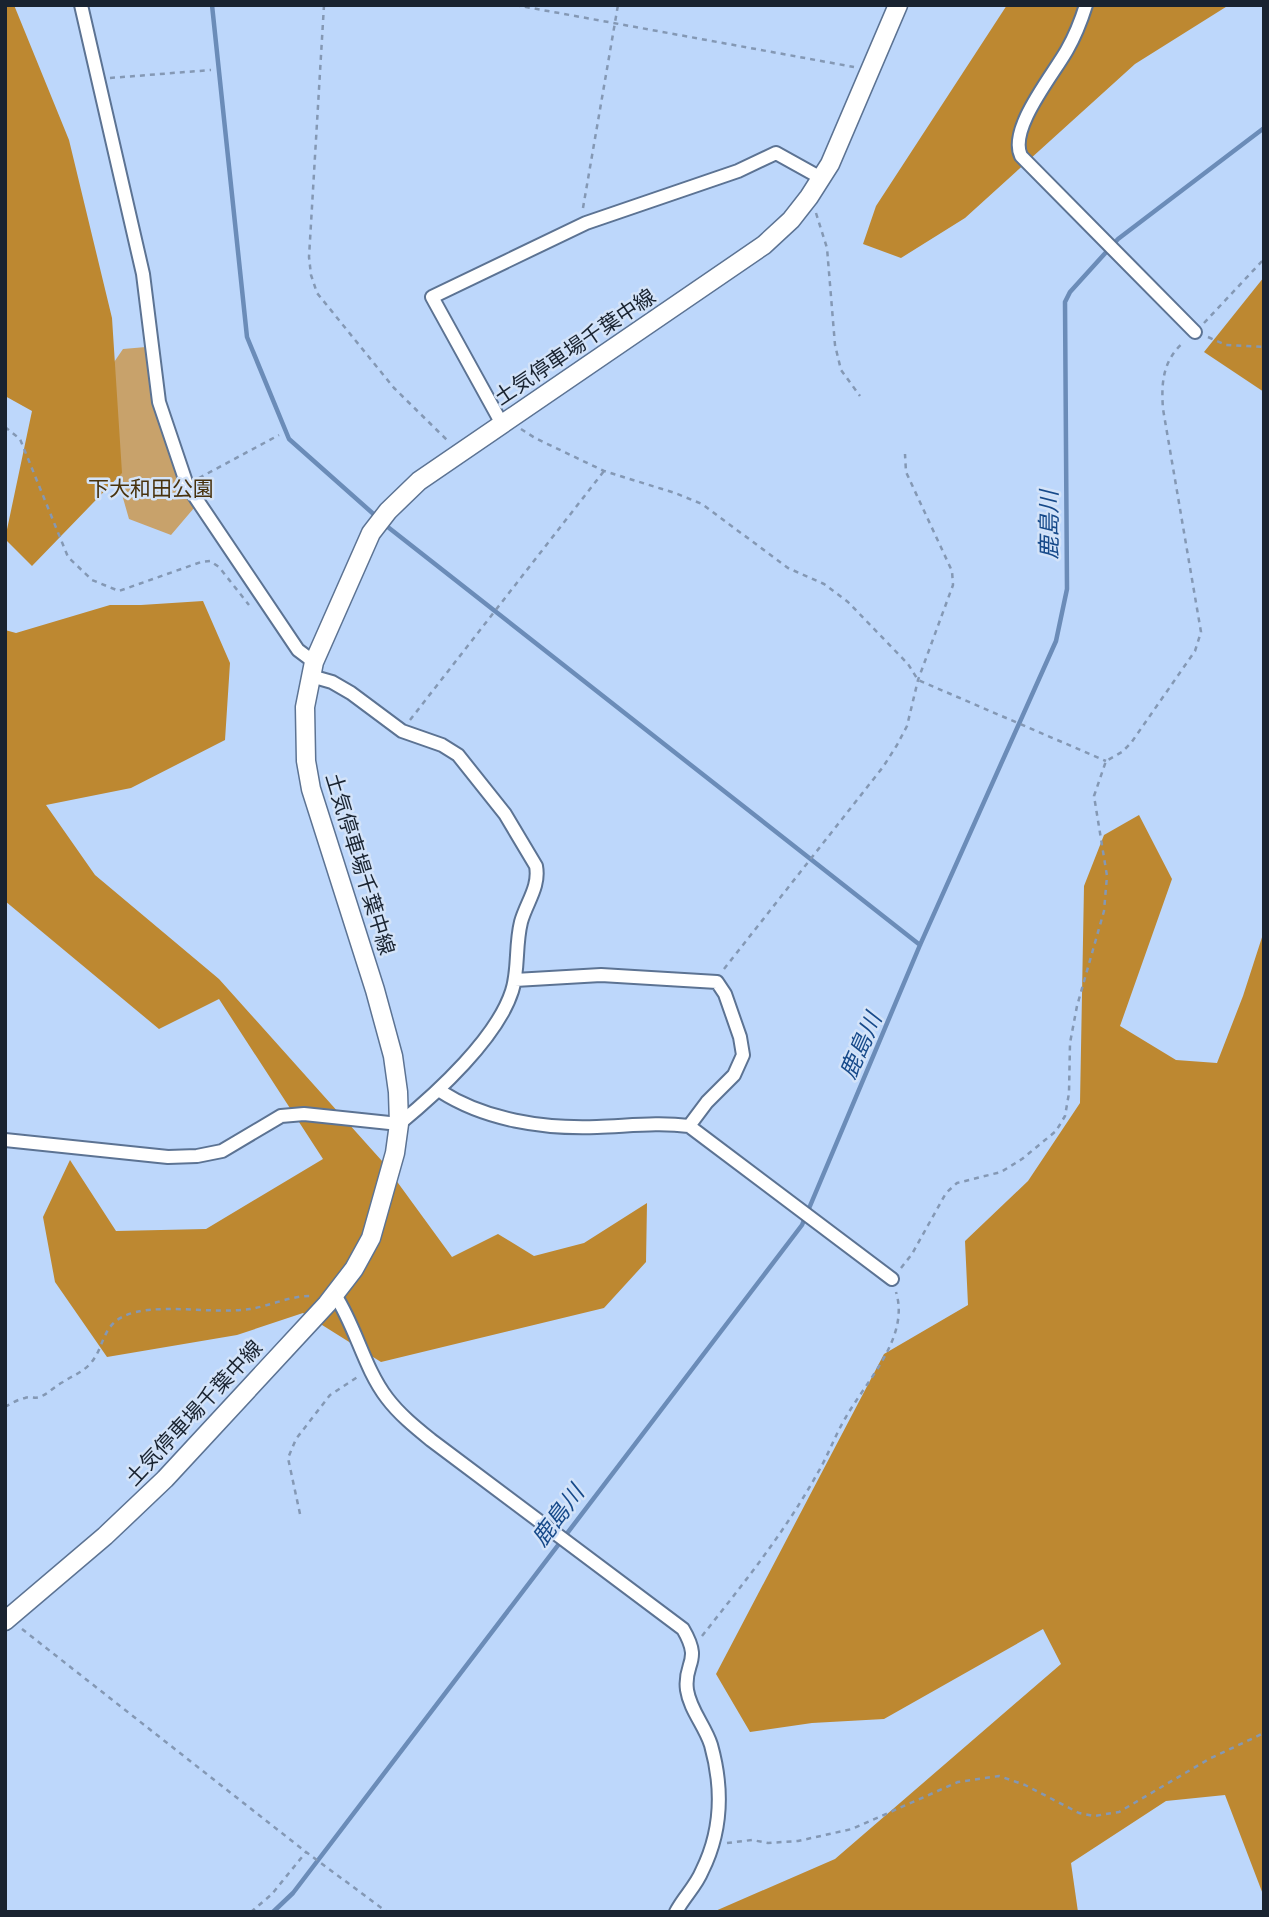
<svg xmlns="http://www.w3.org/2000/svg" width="1269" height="1917" viewBox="0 0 1269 1917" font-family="'Nunito Sans','Noto Sans JP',sans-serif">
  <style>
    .green { fill: #c8a26b }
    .forest { fill: #bd8831 }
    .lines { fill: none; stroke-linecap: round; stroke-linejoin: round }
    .stream { stroke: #6b8cb8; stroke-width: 4.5 }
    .street-casing { stroke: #5c7393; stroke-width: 16 }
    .secondary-casing { stroke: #5c7393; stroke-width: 21 }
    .path { stroke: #8498b4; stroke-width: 2.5; stroke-dasharray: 5 5; stroke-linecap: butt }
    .street { stroke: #fff; stroke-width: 12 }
    .secondary { stroke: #fff; stroke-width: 18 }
    .labels { text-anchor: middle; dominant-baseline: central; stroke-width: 5; stroke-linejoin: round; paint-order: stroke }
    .street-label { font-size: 21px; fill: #192330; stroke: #d3e3f9 }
    .park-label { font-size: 21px; fill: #48320d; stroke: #d3e3f9 }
    .water-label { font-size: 23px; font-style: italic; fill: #174a8a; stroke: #d3e3f9 }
  </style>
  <rect width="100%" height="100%" fill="#bdd7fb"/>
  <path class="green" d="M146,347L153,404L180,482L194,508L171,535L129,519L93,393L123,349Z"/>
  <path class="forest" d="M5,5H14L69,140L112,318L122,473L32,566L5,539L32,411L5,396Z
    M1007,5H1229L1135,64L965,218L901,258L863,244L876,206Z
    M1264,277V392L1204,352Z
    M203,601L230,663L225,740L131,788L46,805L95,875L219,979L382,1161L452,1257L498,1234L534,1256L584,1243L647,1203L646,1262L604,1308L381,1362L303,1313L237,1335L107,1357L55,1282L43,1217L70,1160L116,1231L206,1229L323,1159L219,999L159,1029L5,901V630L16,633L110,605H141Z
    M1139,815L1172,879L1120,1026L1176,1060L1217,1063L1243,996L1264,931V1897L1225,1795L1166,1801L1071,1863L1078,1912H713L835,1859L1061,1664L1043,1629L884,1719L812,1723L750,1732L716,1674L884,1354L968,1305L965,1241L1028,1181L1080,1103L1084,886L1104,835Z"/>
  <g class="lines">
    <path class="stream" d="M212,5L247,337L289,439L378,518
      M384,524L920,945
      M273,1912L293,1893L802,1225L920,945L1056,641L1067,589L1065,302L1070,292L1118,239L1264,128"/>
    <defs>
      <path id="street" d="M81,5L143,274L159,402L187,485L298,650L314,662
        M1086,5C1081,21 1075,36 1067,50C1053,75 1008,129 1021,156L1195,332
        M502,424L432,297L586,223L738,171L776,153L821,178
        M515,980L601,975L717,982L725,994L740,1037L743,1055L734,1075L707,1102L689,1126
        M440,1091C485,1120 543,1129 597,1127C628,1126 658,1122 689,1126L892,1279
        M5,1140L168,1157L197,1156L222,1151L281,1116L304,1114L399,1124C437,1093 497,1038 512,991C519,970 515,946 521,922C526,903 540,887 536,866L505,814L458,755L442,745L402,731L351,693L332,682L311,676
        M335,1295C356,1327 364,1368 387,1398C399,1414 415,1427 431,1440L683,1629C703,1663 683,1662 687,1690C690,1710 705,1726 711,1745C723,1788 722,1831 702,1871C696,1886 683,1898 676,1912"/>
      <path id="secondary" d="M5,1621L105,1536L165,1479L327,1304L354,1269L371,1238L395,1153L399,1124L398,1092L393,1056L375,990L311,789L306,761L305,707L314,662L371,533L388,511L419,481L764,245L791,220L809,197L830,164L898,5"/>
    </defs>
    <use href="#street" class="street-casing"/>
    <use href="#secondary" class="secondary-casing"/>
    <path class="path" d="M324,5L309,257L311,275L317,293L394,388L448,441
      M515,5L854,67
      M110,78L211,70
      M583,208L618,5
      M816,213L827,248L835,345L841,370L860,396
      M1204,323L1264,259
      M1208,337L1226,345L1264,347
      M5,427L20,439L68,557L92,580L119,591L201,562L210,561L219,567L249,605
      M521,429L535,438L604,471L675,493L702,504L788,568L824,584L848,602L908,664L918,680L1106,761
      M199,478L279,435
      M410,720L604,471
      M724,969L883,767L897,745L907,726L918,680L953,585L952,571L906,472L905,454
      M901,1268L912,1254L946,1193L957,1183L1001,1172L1022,1159L1056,1131L1065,1116L1069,1093L1070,1043L1077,1006L1104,911L1107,876L1094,796L1106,761L1122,752L1131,743L1195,651L1201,632L1163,409C1161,382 1163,360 1184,342
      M5,1407C11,1404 18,1399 25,1398C30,1396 35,1399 40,1397C49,1393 55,1386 63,1382C72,1376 81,1373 89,1365C104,1350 101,1328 122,1317C153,1301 212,1315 250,1309C270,1306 292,1295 313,1296
      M300,1514L288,1458L296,1439L330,1395L359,1376
      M22,1629L306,1852L387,1912
      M702,1636C743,1584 785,1532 817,1474C828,1456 835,1435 846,1417C867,1380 910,1337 896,1292
      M727,1843L752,1840L768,1843L798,1841L852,1829L958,1782L999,1776L1025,1785L1079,1813L1094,1816L1119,1812L1209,1759L1264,1733
      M251,1912L272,1894L306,1852"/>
    <use href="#street" class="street"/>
    <use href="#secondary" class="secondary"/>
  </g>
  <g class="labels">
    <g class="street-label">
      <text transform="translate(575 347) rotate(-34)">土気停車場千葉中線</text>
      <text transform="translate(360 864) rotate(73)">土気停車場千葉中線</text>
      <text transform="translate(194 1413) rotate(-47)">土気停車場千葉中線</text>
    </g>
    <g class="park-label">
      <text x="151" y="489">下大和田公園</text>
    </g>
    <g class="water-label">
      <text transform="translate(1049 525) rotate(-90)">鹿島川</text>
      <text transform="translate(861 1046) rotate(-66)">鹿島川</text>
      <text transform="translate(558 1516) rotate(-53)">鹿島川</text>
    </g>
  </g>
  <rect width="1269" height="1917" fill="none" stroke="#192330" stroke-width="14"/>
</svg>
